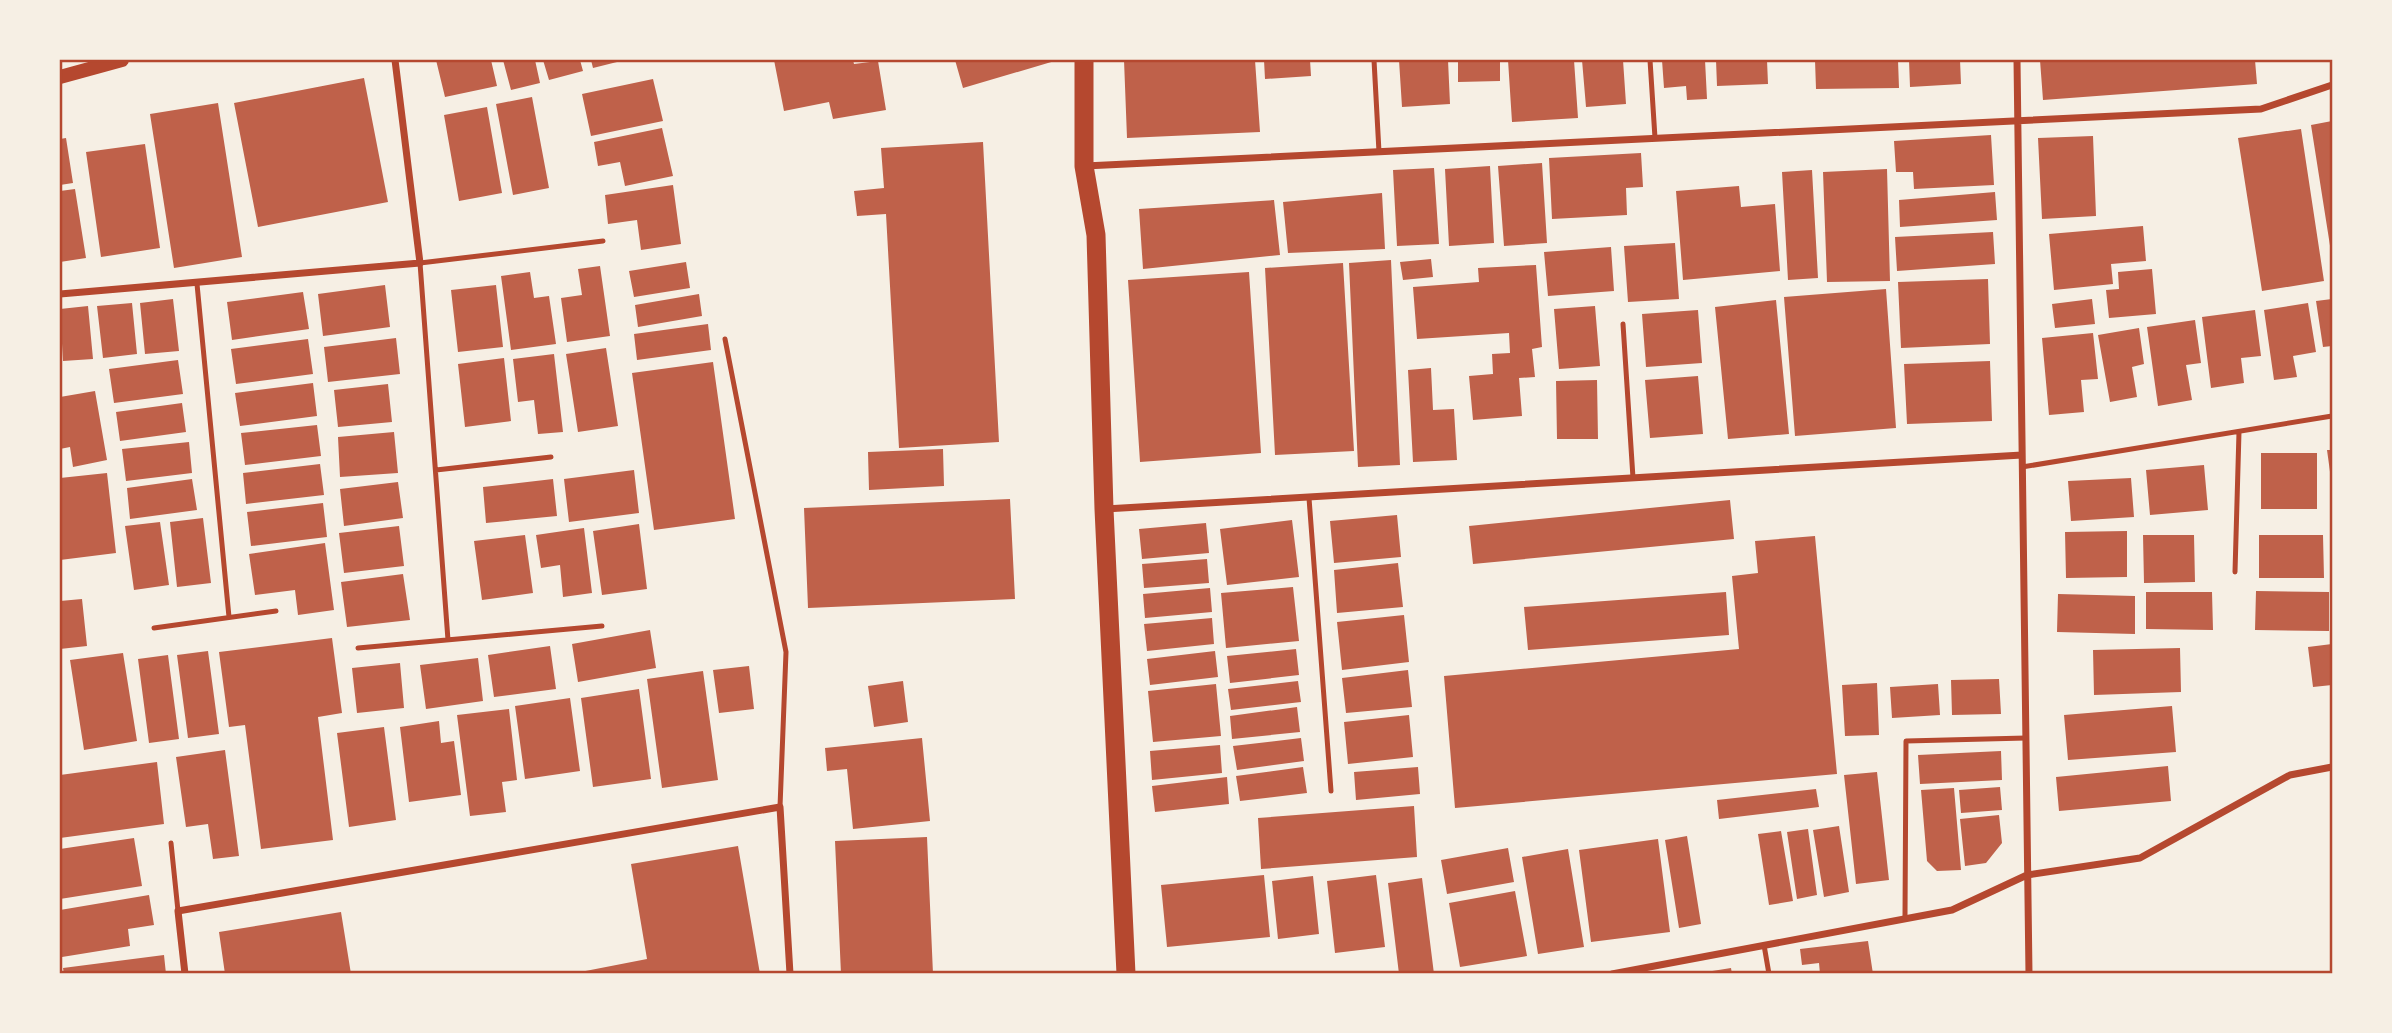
<svg xmlns="http://www.w3.org/2000/svg" width="2392" height="1033" viewBox="0 0 2392 1033" font-family="'Libre Baskerville',serif">
  <style>
    .building { fill: #bf614a }
    .lines { fill: none; stroke-linecap: round; stroke-linejoin: round }
    .service { stroke: #b5482f; stroke-width: 5 }
    .minor { stroke: #b5482f; stroke-width: 7 }
    .secondary { stroke: #b5482f; stroke-width: 14 }
    .trunk { stroke: #b5482f; stroke-width: 19 }
    .neatline { fill: none; stroke: #b5482f; stroke-width: 2.5 }
  </style>
  <rect width="100%" height="100%" fill="#f6efe4"/>
  <path class="building" d="M436,60H491L497,86L445,97Z
    M503,60H535L540,83L511,90Z
    M543,60H580L583,71L549,80Z
    M591,60H625L593,68Z
    M774,60H853L854,64L878,61L886,110L833,119L829,102L784,111Z
    M955,60H1058L963,88Z
    M1124,60H1255L1260,132L1127,138Z
    M1264,60H1310L1311,76L1265,79Z
    M1399,60H1448L1450,104L1402,107Z
    M1458,60H1500V81L1458,82Z
    M1508,60H1574L1578,118L1512,122Z
    M1582,60H1623L1626,104L1586,107Z
    M1662,60H1705L1707,99L1687,100L1686,86L1664,88Z
    M1716,60H1767L1768,84L1717,86Z
    M1815,60H1898L1899,88L1816,89Z
    M1909,60H1960L1961,84L1910,87Z
    M2040,60H2255L2257,84L2043,100Z
    M364,78L388,202L258,227L234,103Z
    M653,79L663,121L591,136L582,94Z
    M532,97L549,188L513,195L496,104Z
    M218,103L242,257L174,268L150,114Z
    M487,107L502,193L459,201L444,115Z
    M2332,121V252H2331L2311,125Z
    M662,128L673,176L625,186L620,162L598,166L594,142Z
    M2301,129L2324,281L2262,291L2238,138Z
    M1991,135L1994,185L1914,189L1913,172H1896L1894,141Z
    M2093,136L2096,216L2042,219L2038,138Z
    M66,138L73,183L60,185V139Z
    M983,142L999,442L899,448L886,214L857,216L854,191L884,188L881,148Z
    M145,144L160,248L101,257L86,152Z
    M1641,153L1643,187L1626,188L1627,215L1552,219L1549,158Z
    M1542,163L1547,243L1504,246L1498,166Z
    M1490,166L1494,243L1449,246L1445,169Z
    M1434,168L1439,244L1397,246L1393,170Z
    M1887,169L1890,281L1827,282L1823,172Z
    M1812,170L1818,278L1788,280L1782,172Z
    M673,185L681,244L641,250L637,220L608,224L605,195Z
    M1739,186L1741,207L1775,204L1780,271L1683,280L1676,191Z
    M75,189L86,258L60,262V191Z
    M1995,192L1997,220L1900,227L1899,200Z
    M1382,193L1385,249L1288,253L1283,202Z
    M1274,200L1280,255L1143,269L1139,209Z
    M2143,226L2146,261L2111,264L2113,284L2054,290L2049,234Z
    M1993,232L1995,264L1897,271L1895,237Z
    M1675,243L1679,299L1628,302L1624,246Z
    M1611,247L1614,291L1548,296L1544,252Z
    M1431,259L1433,277L1403,280L1400,262Z
    M1391,260L1400,465L1358,467L1349,263Z
    M686,262L690,288L634,297L629,271Z
    M1343,263L1354,451L1275,455L1265,268Z
    M1536,265L1542,347L1532,349L1535,377L1519,378L1522,416L1473,420L1469,376L1493,374L1492,354L1510,353L1509,333L1417,339L1413,287L1479,282L1478,268Z
    M600,266L610,336L567,342L561,298L582,295L578,269Z
    M2152,269L2156,314L2109,318L2106,290L2119,289L2118,272Z
    M530,272L534,298L549,296L556,344L511,350L501,276Z
    M1249,272L1261,453L1140,462L1128,280Z
    M1988,279L1990,344L1901,348L1898,282Z
    M385,285L390,327L323,336L318,294Z
    M496,285L503,347L458,352L451,290Z
    M1886,289L1896,428L1795,436L1784,297Z
    M303,292L309,329L232,340L227,302Z
    M699,294L702,316L638,327L635,305Z
    M173,299L179,351L145,354L140,303Z
    M2092,299L2095,324L2055,328L2052,304Z
    M2332,299V346L2323,347L2316,301Z
    M1776,300L1789,434L1728,439L1715,307Z
    M132,303L137,354L103,358L97,306Z
    M2308,303L2316,352L2293,356L2297,377L2274,380L2264,310Z
    M88,306L93,359L63,361L60,309Z
    M1595,306L1600,366L1559,369L1554,309Z
    M1698,310L1702,363L1646,367L1642,314Z
    M2255,310L2261,356L2241,358L2244,383L2211,388L2202,317Z
    M2195,320L2201,363L2186,365L2192,400L2158,406L2147,327Z
    M708,324L711,350L637,360L634,334Z
    M2139,328L2144,364L2132,367L2137,397L2110,402L2098,335Z
    M2093,333L2098,379L2081,380L2084,412L2049,415L2042,338Z
    M396,338L400,374L328,382L324,347Z
    M308,339L313,374L236,384L231,349Z
    M606,348L618,426L578,432L566,354Z
    M554,354L563,432L538,434L534,400L518,402L513,359Z
    M504,358L511,421L465,427L458,364Z
    M178,360L183,394L114,403L109,369Z
    M1990,361L1992,421L1907,424L1904,364Z
    M713,362L735,519L654,530L632,373Z
    M1431,368L1433,410L1454,409L1457,460L1413,462L1408,370Z
    M1698,376L1703,434L1650,438L1645,380Z
    M1597,380L1598,439H1557L1556,381Z
    M313,383L317,416L240,426L235,393Z
    M388,384L392,422L338,427L334,390Z
    M95,391L107,460L73,467L70,447L60,449V397Z
    M182,403L186,432L120,441L116,412Z
    M317,425L321,456L245,465L241,433Z
    M394,432L398,473L340,477L338,437Z
    M189,442L192,473L126,481L122,449Z
    M943,449L944,486L869,490L868,452Z
    M2327,450H2332V479H2331Z
    M2261,453H2317V509H2261Z
    M320,464L324,495L246,504L243,473Z
    M2204,465L2208,510L2150,515L2146,470Z
    M634,470L639,513L569,522L564,479Z
    M107,473L116,553L60,560V478Z
    M2131,478L2134,517L2071,521L2068,481Z
    M192,479L197,510L130,519L127,488Z
    M553,479L557,516L486,523L483,487Z
    M398,482L403,518L344,526L340,489Z
    M1010,499L1015,599L808,608L804,508Z
    M1730,500L1734,539L1473,564L1469,526Z
    M323,503L327,537L251,546L247,512Z
    M1397,515L1401,557L1334,563L1330,521Z
    M203,518L211,583L177,587L170,522Z
    M1292,520L1299,577L1227,585L1220,529Z
    M160,522L169,585L134,590L125,526Z
    M1206,523L1209,553L1142,559L1139,529Z
    M639,524L647,589L602,595L593,531Z
    M399,526L404,566L344,573L339,533Z
    M584,528L592,593L563,597L560,565L541,568L536,535Z
    M2127,531V577L2066,578L2065,532Z
    M525,535L533,593L482,600L474,541Z
    M2143,535H2194L2195,582L2144,583Z
    M2259,535H2323L2324,578H2259Z
    M1815,536L1837,774L1455,808L1444,676L1739,649L1732,576L1758,573L1755,541Z
    M325,543L334,610L298,615L295,590L255,595L249,554Z
    M1207,559L1209,583L1144,588L1142,564Z
    M1398,563L1403,607L1337,613L1334,570Z
    M403,574L410,620L347,627L341,582Z
    M1293,587L1299,641L1226,648L1221,593Z
    M1210,588L1212,612L1145,618L1143,594Z
    M2256,591L2329,592V631L2255,630Z
    M1726,592L1729,635L1528,650L1524,607Z
    M2146,592H2212L2213,630L2146,629Z
    M2058,594L2135,596V634L2057,632Z
    M82,599L87,646L60,649V601Z
    M1404,615L1409,662L1342,670L1337,622Z
    M1212,618L1214,644L1147,651L1144,624Z
    M650,630L656,668L578,682L572,644Z
    M332,638L342,713L318,717L333,840L261,849L245,725L229,727L219,652Z
    M2332,644V685L2313,687L2308,647Z
    M550,646L556,689L494,697L488,655Z
    M2180,648L2181,692L2094,695L2093,650Z
    M1296,649L1299,675L1230,683L1227,656Z
    M208,651L219,734L188,738L177,655Z
    M1215,651L1218,677L1150,685L1147,659Z
    M123,653L137,741L84,750L70,660Z
    M168,655L179,739L149,743L138,659Z
    M478,658L483,701L426,709L420,665Z
    M400,663L404,708L357,713L352,668Z
    M749,666L754,709L719,713L713,670Z
    M1408,670L1412,707L1346,713L1342,678Z
    M703,671L718,780L662,788L647,679Z
    M1999,679L2001,714L1952,715L1951,680Z
    M903,681L908,722L874,727L868,686Z
    M1298,681L1301,702L1231,710L1228,689Z
    M1877,683L1879,735L1845,736L1842,685Z
    M1216,684L1221,736L1153,742L1148,691Z
    M1938,684L1940,715L1892,718L1890,687Z
    M639,689L651,779L593,787L581,698Z
    M570,698L580,771L525,779L515,706Z
    M2172,706L2176,752L2068,760L2064,715Z
    M1297,707L1300,732L1232,739L1230,716Z
    M509,709L517,780L502,782L506,812L470,816L457,715Z
    M1409,715L1413,757L1348,764L1344,722Z
    M439,721L441,743L454,741L461,795L409,802L400,727Z
    M384,727L396,820L349,827L337,733Z
    M922,738L930,821L853,829L847,769L827,771L825,748Z
    M1301,738L1304,761L1237,770L1233,746Z
    M1220,745L1222,773L1152,780L1150,751Z
    M225,750L239,856L213,859L208,824L186,827L176,757Z
    M2001,751L2002,780L1920,784L1918,755Z
    M157,762L164,824L60,838V775Z
    M2168,766L2171,801L2059,811L2056,777Z
    M1303,767L1307,793L1240,801L1236,776Z
    M1418,767L1420,794L1356,800L1354,772Z
    M1877,772L1889,880L1856,884L1844,775Z
    M1227,777L1229,804L1155,812L1152,786Z
    M2000,787L2002,810L1961,813L1959,790Z
    M1954,788L1961,870L1937,871L1927,861L1921,790Z
    M1816,789L1819,807L1719,819L1717,800Z
    M1414,806L1417,857L1261,869L1258,818Z
    M1999,815L2002,843L1986,863L1965,866L1960,819Z
    M1839,826L1849,892L1824,897L1813,830Z
    M1808,829L1817,895L1797,899L1787,832Z
    M1781,831L1793,901L1769,905L1758,834Z
    M1687,836L1701,924L1679,928L1665,840Z
    M927,837L933,974H841L835,841Z
    M134,838L142,886L60,899V849Z
    M1658,839L1670,932L1591,942L1579,850Z
    M738,846L760,974H570L647,959L631,864Z
    M1508,848L1514,882L1447,894L1441,860Z
    M1568,849L1584,947L1538,954L1522,857Z
    M1264,875L1270,937L1167,947L1161,885Z
    M1376,875L1385,947L1335,953L1327,881Z
    M1313,876L1319,934L1278,939L1272,881Z
    M1422,878L1434,974H1399L1388,883Z
    M1515,891L1527,956L1460,967L1449,903Z
    M149,895L154,925L128,929L130,946L62,957L60,910Z
    M341,912L351,974H225L219,932Z
    M1868,941L1873,974H1820L1819,963L1802,965L1800,949Z
    M164,955L166,974H64L63,968Z
    M1731,968L1732,974H1706V972Z"/>
  <g class="lines">
    <path class="service" d="M1374,60L1379,152
      M1650,60L1655,138
      M197,284L229,617
      M1623,324L1633,478
      M725,339L786,652L780,807
      M2022,467L2332,416
      M436,470L551,457
      M1309,498L1331,791
      M2235,572L2239,432
      M154,628L276,611
      M448,640L420,263L603,241
      M358,648L602,626
      M171,843L178,911
      M1905,918L1906,741L2026,738
      M1764,945L1769,974"/>
    <path class="minor" d="M2017,60L2029,974
      M1085,166L2261,109L2332,85
      M60,294L420,263L395,60
      M1105,509L2022,455
      M185,974L178,911L780,807L790,974
      M1612,974L1952,910L2027,875L2140,858L2290,775L2332,767"/>
    <path class="secondary" d="M60,77L122,60"/>
    <path class="trunk" d="M1084,60V166L1096,235L1104,509L1126,974"/>
  </g>
  <rect width="2392" height="1033" fill="none" stroke="#f6efe4" stroke-width="122"/>
  <rect x="61" y="61" width="2270" height="911" class="neatline"/>
</svg>
